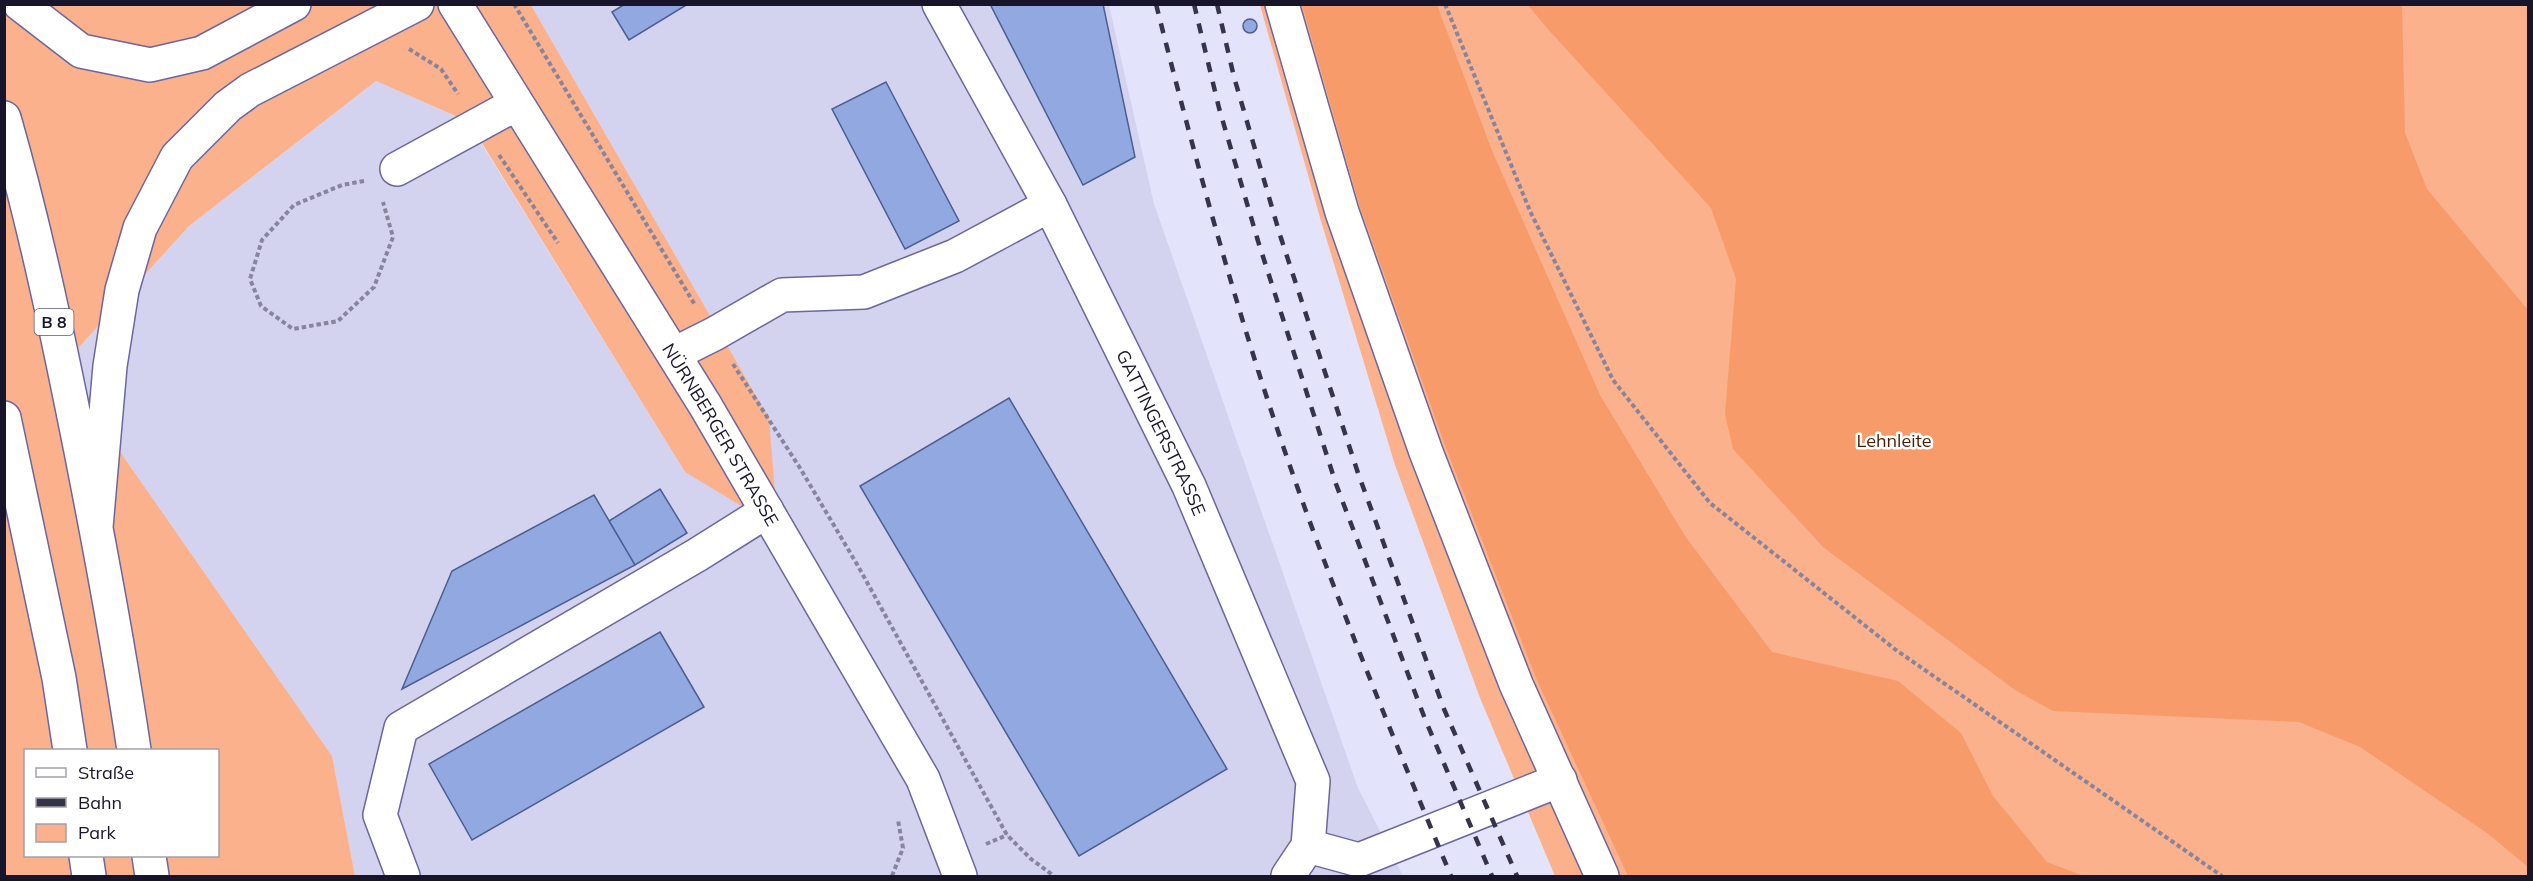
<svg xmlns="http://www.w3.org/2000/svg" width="2533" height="881" viewBox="0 0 2533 881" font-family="Mulish,sans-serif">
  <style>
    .built { fill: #d4d3ef }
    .green { fill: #fbb18c; fill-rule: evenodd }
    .forest { fill: #f79b6b }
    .building { fill: #92a8e0; stroke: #4b5e91; stroke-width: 1.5 }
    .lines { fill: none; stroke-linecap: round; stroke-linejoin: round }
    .minor-casing { stroke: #6b669d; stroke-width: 36 }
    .highway-casing { stroke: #6b669d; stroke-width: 36 }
    .path { stroke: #87859d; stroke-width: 4; stroke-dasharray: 4.5 3; stroke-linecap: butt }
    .minor { stroke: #fff; stroke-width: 33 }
    .highway { stroke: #fff; stroke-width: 33 }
    .rail { stroke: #36344a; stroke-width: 4.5; stroke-dasharray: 10 10; stroke-linecap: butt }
    .labels { text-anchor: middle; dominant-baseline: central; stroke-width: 5; stroke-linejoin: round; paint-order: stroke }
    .shield { fill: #fff; stroke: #5d5b6b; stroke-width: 1.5 }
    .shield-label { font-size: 16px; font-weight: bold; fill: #18152b }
    .street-label { font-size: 18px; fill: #18152b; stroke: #fff }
    .park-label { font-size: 18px; fill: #491d03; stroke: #fff }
  </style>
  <rect width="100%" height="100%" fill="#e4e3fc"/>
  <path class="built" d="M531,5H1109L1154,204L1358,788L1403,876H355L332,756L61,367L189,226L376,81L468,122L685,472L769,418Z"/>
  <path class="green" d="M5,5H531L769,418L778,528L685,472L469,122L376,81L189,226L61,367L332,756L355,876H5ZM26,750H218V856H26Z
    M1260,5H2528V876H1555L1480,698L1395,465L1321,221Z"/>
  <path class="forest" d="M1302,5H1437L1493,153L1600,395L1685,536L1772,652L1898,681L1961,733L1993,796L2047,862L2084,876H1628L1536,678L1446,448L1360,207Z
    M1528,5H2402L2405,133L2427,189L2528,310V867L2487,833L2360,747L2299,722L2053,711L2015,690L1823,547L1733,449L1725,414L1736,279L1711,208L1546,27Z"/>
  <path class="building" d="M625,4H688L629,40L612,12Z
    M990,4H1103L1135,157L1083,185Z
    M1243 26a7 7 0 1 1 14 0a7 7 0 1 1-14 0Z
    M886,82L959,221L905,249L832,109Z
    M1009,398L1227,769L1079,856L860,486Z
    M660,489L687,533L635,565L609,521Z
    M594,495L635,565L402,689L452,571Z
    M660,632L704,707L472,840L429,764Z"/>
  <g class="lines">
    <defs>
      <g id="minor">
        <path id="s1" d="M455,4L705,405L923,779L960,876"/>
        <path id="s2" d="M939,4L1050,205L1189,486L1313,781L1308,846L1288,876"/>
        <path d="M1282,4L1342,212L1426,452L1516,684L1602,876"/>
        <path d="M397,169L516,104"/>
        <path d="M674,354L714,334L782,295L864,292L955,256L1050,205"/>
        <path d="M1308,846L1359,860L1560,780"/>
        <path d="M403,876L380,815L401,728L697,555L767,511"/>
      </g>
      <path id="highway" d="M20,4L81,51L150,65L202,53L294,4
        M4,118C35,226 58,336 80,446C100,547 119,648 134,750
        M4,418L59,678L70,750
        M96,527L110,366L122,290L140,228L177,157L228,106L250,90L417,4
        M86,856L89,876
        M149,856L152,876"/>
    </defs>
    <use href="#minor" class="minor-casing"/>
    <use href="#highway" class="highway-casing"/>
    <path class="path" d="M514,4L695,305
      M1445,4L1530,211L1613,380L1710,503L1896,650L2222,876
      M409,49L441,69L458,94
      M499,155L558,243
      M364,181L342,185L294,205L262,240L250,279L261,306L293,329L338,321L374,287L393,237L383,202
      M733,364L800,468L858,566L1007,835L1031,859L1054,876
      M986,844L1007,835
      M892,876L903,848L898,820"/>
    <use href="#minor" class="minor"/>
    <use href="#highway" class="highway"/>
    <path class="rail" d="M1156,4C1187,127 1220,250 1258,370C1312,541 1382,711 1451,876
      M1194,4L1219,108L1258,241L1336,484L1425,719L1492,876
      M1217,4L1234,77L1280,235L1358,473L1444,709L1517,876"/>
  </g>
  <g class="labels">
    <rect class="shield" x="34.5" y="309" width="39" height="26" rx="4.5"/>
    <g class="shield-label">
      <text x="54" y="322">B 8</text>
    </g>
    <g class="street-label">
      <text stroke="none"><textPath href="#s2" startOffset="483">GATTINGERSTRASSE</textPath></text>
      <text stroke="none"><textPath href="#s1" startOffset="506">NÜRNBERGER STRASSE</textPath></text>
    </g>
    <g class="park-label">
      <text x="1894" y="440">Lehnleite</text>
    </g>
  </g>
  <rect width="2533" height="881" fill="none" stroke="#18152b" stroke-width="12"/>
  <rect x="24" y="749" width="195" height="108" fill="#ffffff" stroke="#a3a1aa" stroke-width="1.5"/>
  <rect x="36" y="768" width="30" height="9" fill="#ffffff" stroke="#a3a1aa" stroke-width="1.5"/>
  <text x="78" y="779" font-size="18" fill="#18152b">Straße</text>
  <rect x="36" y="798" width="30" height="9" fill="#36344a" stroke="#a3a1aa" stroke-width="1.5"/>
  <text x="78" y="809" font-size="18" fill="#18152b">Bahn</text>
  <rect x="36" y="824" width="30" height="18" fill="#fbb18c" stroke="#a3a1aa" stroke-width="1.5"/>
  <text x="78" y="839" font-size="18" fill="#18152b">Park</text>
</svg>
